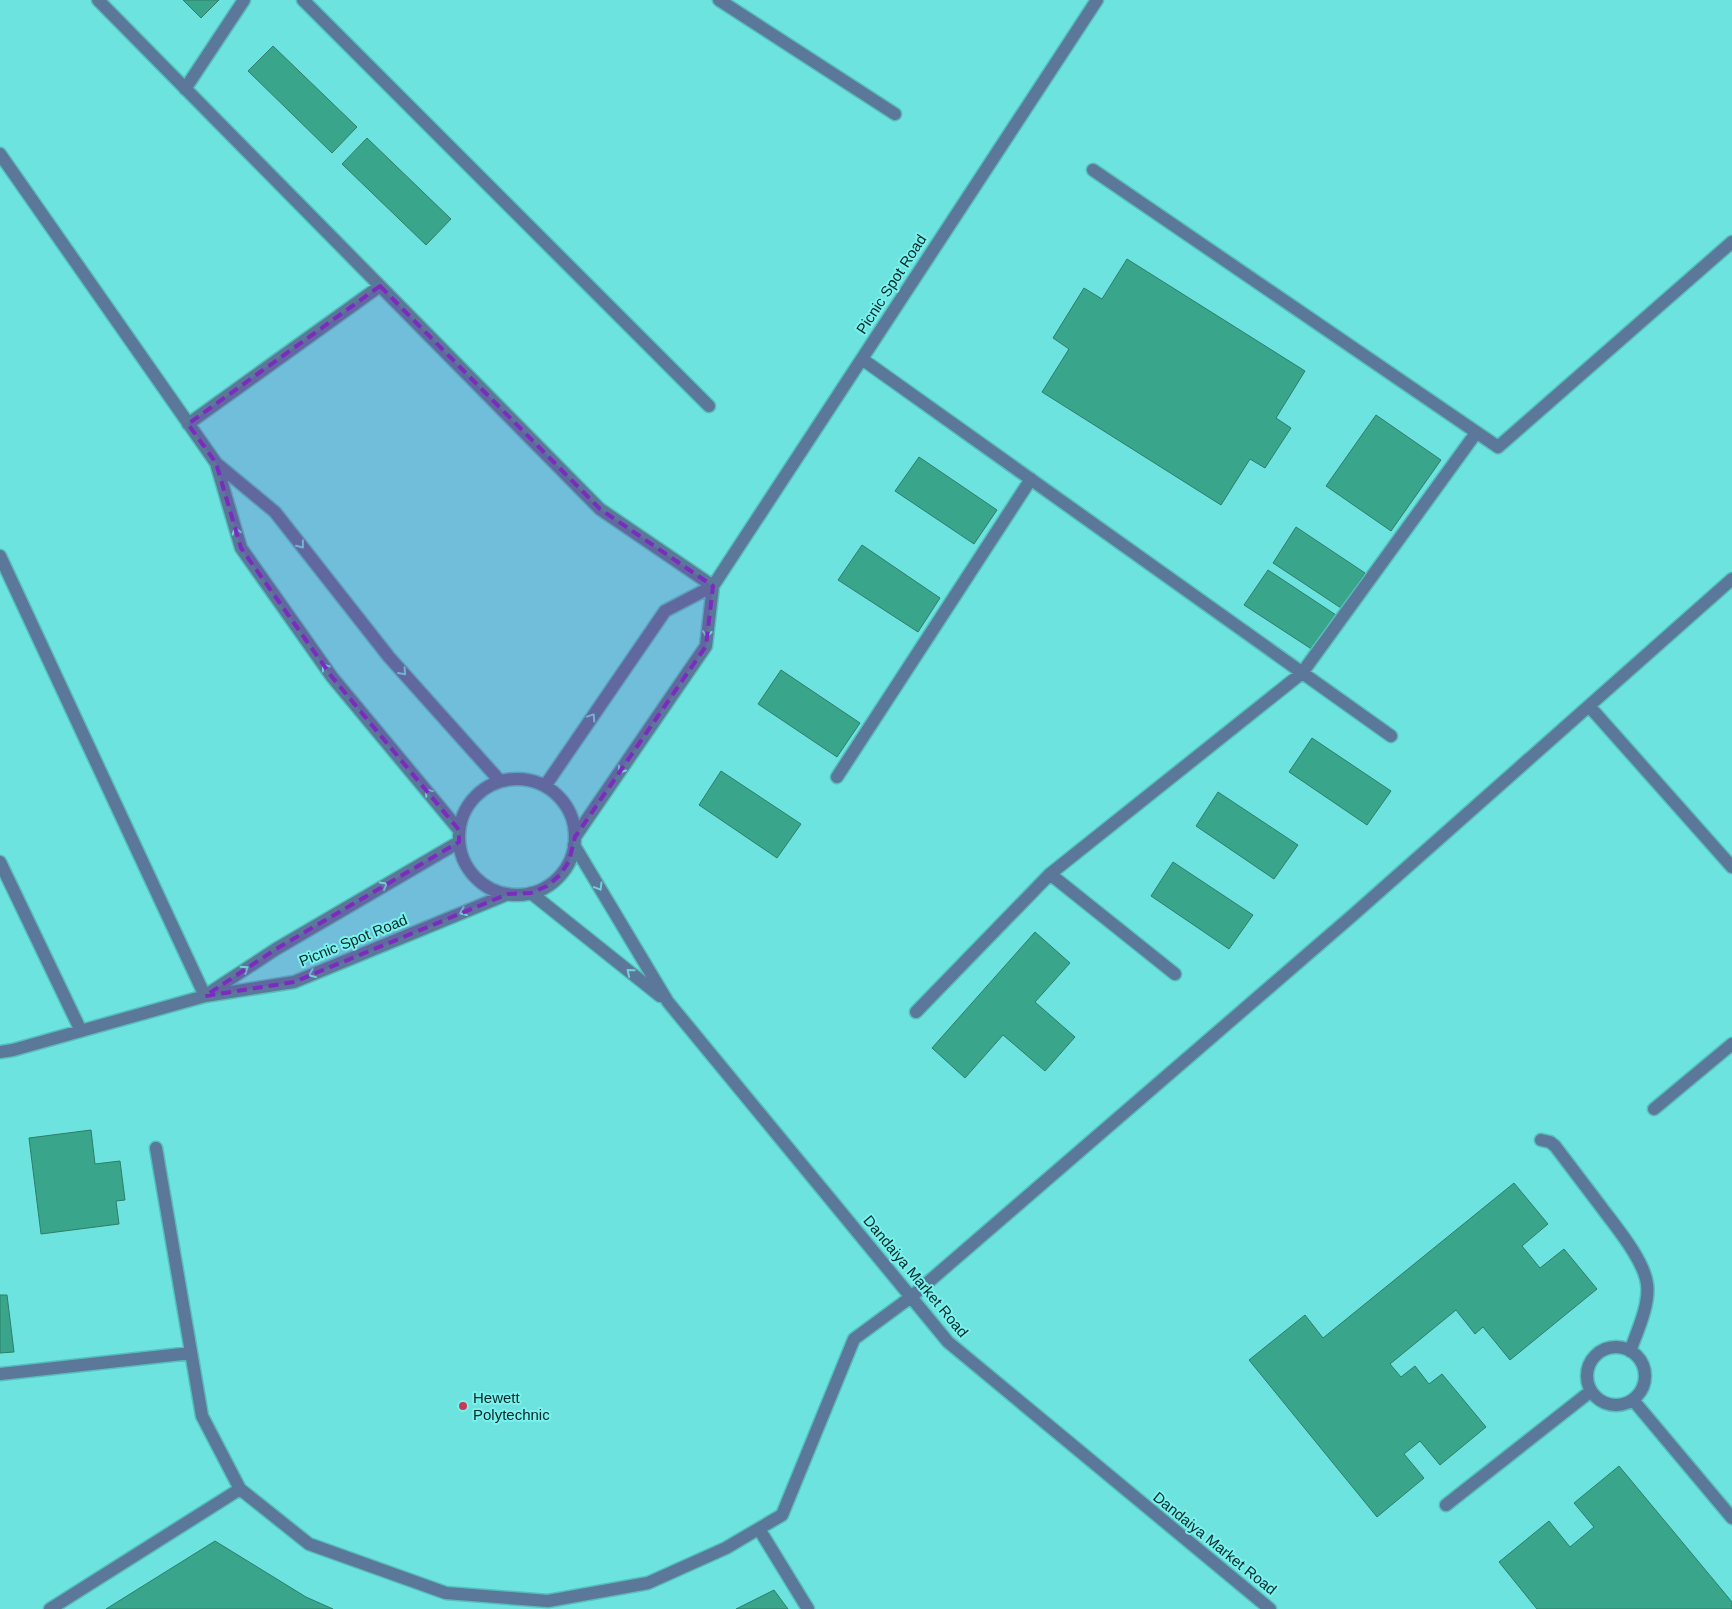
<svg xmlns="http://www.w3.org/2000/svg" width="1732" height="1609" viewBox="0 0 1732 1609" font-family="Helvetica,sans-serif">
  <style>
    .building { fill: #39a68b; stroke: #2d7e6a }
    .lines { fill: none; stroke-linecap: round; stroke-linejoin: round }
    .minor-casing { stroke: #57bebb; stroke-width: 15 }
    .minor { stroke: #5b7799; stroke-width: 12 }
    .oneway { stroke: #73d2d8 }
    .marked { fill: #7b2cbf; fill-opacity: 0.2; stroke: #7b2cbf; stroke-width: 4; stroke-dasharray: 10 6; stroke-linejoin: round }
    .poi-dot { fill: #c83856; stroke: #7bf1ed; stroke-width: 2 }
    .labels { text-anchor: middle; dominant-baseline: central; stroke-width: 4; stroke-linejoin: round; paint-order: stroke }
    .street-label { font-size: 15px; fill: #012928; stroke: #7bf1ed }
    .poi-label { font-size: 15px; fill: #012928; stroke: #7bf1ed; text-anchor: start }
  </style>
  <rect width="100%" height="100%" fill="#6de3e0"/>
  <path class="building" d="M183,0H219L201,18Z
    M273,46L357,127L332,153L248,71Z
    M367,138L451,219L426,245L342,164Z
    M1127,259L1305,371L1276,418L1291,428L1265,468L1250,459L1221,505L1042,392L1069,349L1053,338L1084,288L1102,299Z
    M1376,415L1441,460L1391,531L1326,486Z
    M919,457L997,510L974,544L895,491Z
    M1296,527L1365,573L1341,608L1273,563Z
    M862,545L940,598L918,632L838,580Z
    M1268,570L1336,615L1313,650L1244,605Z
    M781,670L860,723L837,757L758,704Z
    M1312,738L1391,791L1367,825L1289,772Z
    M721,771L801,824L777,858L699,805Z
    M1218,792L1298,845L1274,879L1196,826Z
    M1173,862L1253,915L1229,949L1151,896Z
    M1035,932L1070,963L1035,1002L1075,1037L1045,1071L1003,1035L965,1078L932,1048Z
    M91,1130L95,1164L120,1161L125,1200L116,1201L119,1224L41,1234L29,1138Z
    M1514,1183L1548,1224L1522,1246L1540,1268L1564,1249L1597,1289L1510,1360L1483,1327L1475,1334L1456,1310L1390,1364L1401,1377L1415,1366L1429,1384L1442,1374L1486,1427L1440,1465L1420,1441L1404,1454L1424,1478L1377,1517L1249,1360L1305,1315L1323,1338Z
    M0,1295H7L14,1352L0,1353Z
    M1619,1466L1732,1602V1609H1537L1499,1562L1549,1521L1570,1547L1594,1527L1574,1503Z
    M215,1541L306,1597L333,1609H106Z
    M774,1590L788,1609H736Z"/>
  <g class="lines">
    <defs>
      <path id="minor" d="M98,0L600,509L713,586
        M303,0L709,406
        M719,0L895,114
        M185,89L244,0
        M0,154L216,463L275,512L389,657L500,781
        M1093,170L1498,447L1732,242
        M862,359L1391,736
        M188,424L380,286
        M216,463L241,548L332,677L459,830
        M0,556L205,996
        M1589,706L1732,867
        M837,777L1031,479
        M459 837a58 58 0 1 1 116 0a58 58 0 1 1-116 0Z
        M545,786L665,611L713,586
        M575,837L706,646L713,586L1097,0
        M574,845L668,1002L948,1342L1270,1609
        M0,862L81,1031
        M1050,874L1175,974
        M531,893L660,996
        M209,993L276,949L459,842
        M916,1012L1050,874L1302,673L1476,433
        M0,1052L13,1050L205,996L294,982L508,894
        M1654,1109L1732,1044
        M1541,1140L1550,1142L1555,1146C1571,1167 1586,1187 1602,1208C1616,1227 1644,1260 1647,1284C1650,1304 1637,1332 1630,1351
        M156,1148L202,1416L240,1489L309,1544L446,1593L548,1601L648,1583L726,1548L782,1515L854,1339L911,1297L1353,915L1732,579
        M1587 1376a29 29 0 1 1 58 0a29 29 0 1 1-58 0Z
        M0,1374L191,1353
        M1633,1400L1732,1518
        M1446,1505L1591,1391
        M759,1529L808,1609
        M50,1609L240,1489"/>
    </defs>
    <use href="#minor" class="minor-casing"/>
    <use href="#minor" class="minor"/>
  </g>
  <defs><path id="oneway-chevron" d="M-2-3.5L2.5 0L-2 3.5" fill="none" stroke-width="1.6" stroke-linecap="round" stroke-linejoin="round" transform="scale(1.25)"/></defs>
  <g class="oneway">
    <use href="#oneway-chevron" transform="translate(236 531) rotate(-107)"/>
    <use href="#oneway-chevron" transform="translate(301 545) rotate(52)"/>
    <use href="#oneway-chevron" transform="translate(707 634) rotate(97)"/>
    <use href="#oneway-chevron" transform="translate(325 667) rotate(-125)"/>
    <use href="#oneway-chevron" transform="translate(403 672) rotate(48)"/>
    <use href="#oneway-chevron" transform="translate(592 717) rotate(-56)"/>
    <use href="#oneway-chevron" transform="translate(621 770) rotate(125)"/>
    <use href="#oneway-chevron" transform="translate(428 792) rotate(-130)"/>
    <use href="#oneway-chevron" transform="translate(384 885) rotate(-30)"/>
    <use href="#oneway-chevron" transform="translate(599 887) rotate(59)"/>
    <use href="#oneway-chevron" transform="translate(463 912) rotate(158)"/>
    <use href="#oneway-chevron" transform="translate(245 969) rotate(-34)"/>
    <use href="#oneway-chevron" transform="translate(630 972) rotate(-141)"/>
    <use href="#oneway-chevron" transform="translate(312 974) rotate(158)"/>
  </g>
  <path class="marked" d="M380,286L600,509L713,586L706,646L575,837L569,861L560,875L547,886L531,893L508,894L294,982L205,996L276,949L459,842V830L332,677L241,548L216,463L188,424Z"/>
  <circle class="poi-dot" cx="463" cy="1406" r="5"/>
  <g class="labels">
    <g class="street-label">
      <text transform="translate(891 284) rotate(-57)">Picnic Spot Road</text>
      <text transform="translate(353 940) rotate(-22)">Picnic Spot Road</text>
      <text transform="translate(916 1276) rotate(50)">Dandaiya Market Road</text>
      <text transform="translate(1215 1543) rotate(39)">Dandaiya Market Road</text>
    </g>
    <g class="poi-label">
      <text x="473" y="1397">Hewett<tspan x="473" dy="17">Polytechnic</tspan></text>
    </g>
  </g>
</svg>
